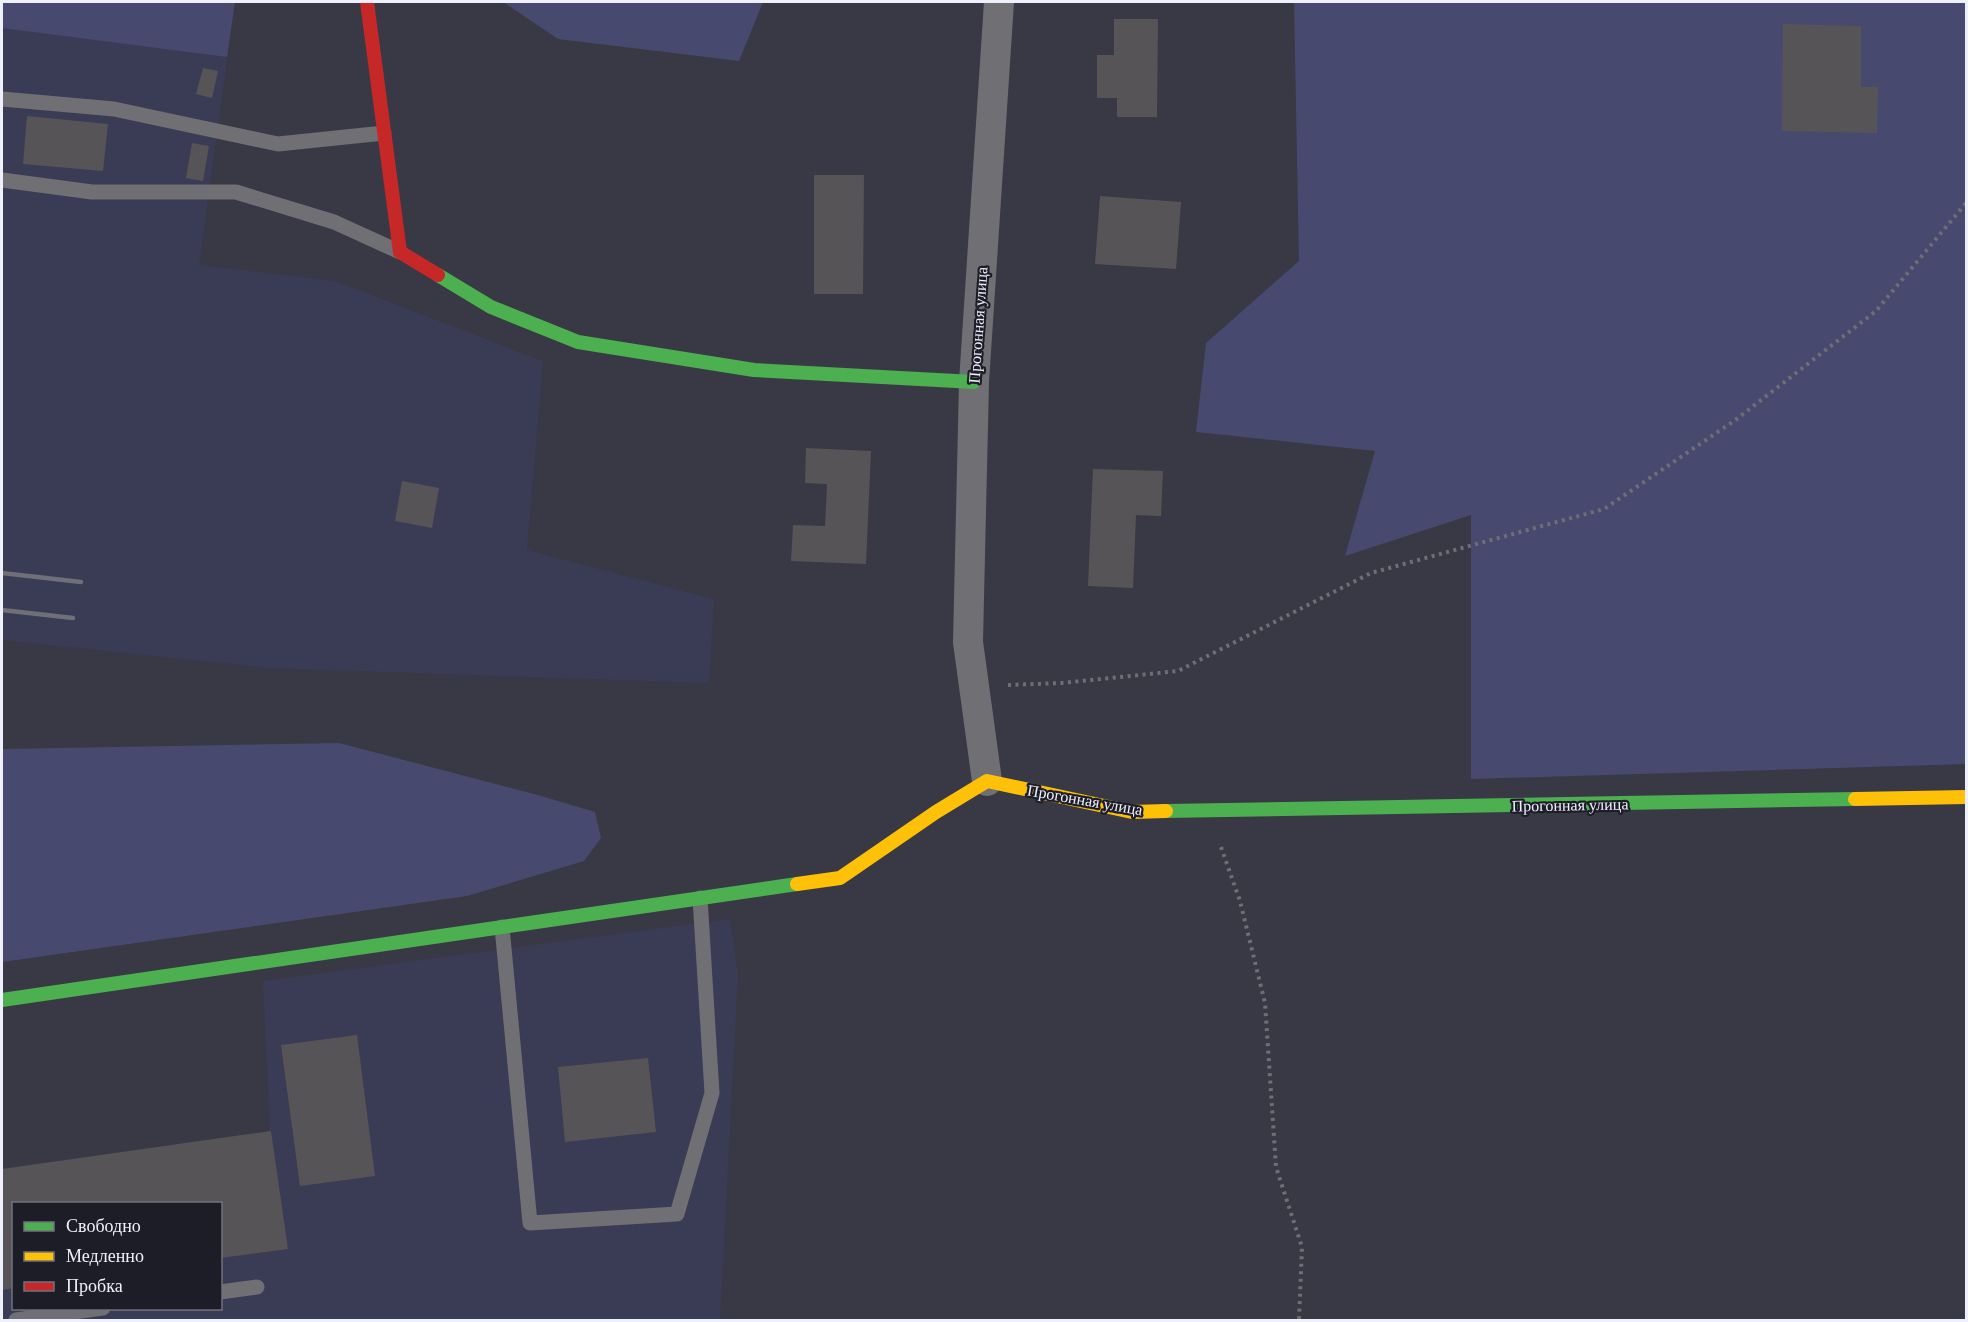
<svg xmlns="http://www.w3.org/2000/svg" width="1968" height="1322" viewBox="0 0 1968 1322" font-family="'Times New Roman',serif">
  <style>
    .built { fill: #3a3b54; fill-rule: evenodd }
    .green { fill: #48496e }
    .building { fill: #575457 }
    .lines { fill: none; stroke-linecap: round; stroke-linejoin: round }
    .path { stroke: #6e6f74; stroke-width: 4; stroke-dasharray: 3 4.5; stroke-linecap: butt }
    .lane { stroke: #6f6f74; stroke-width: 15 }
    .street { stroke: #6f6f74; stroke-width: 30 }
    .fast { stroke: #4caf50; stroke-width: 14 }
    .slow { stroke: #ffc107; stroke-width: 14 }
    .jam { stroke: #c62828; stroke-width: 14 }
    .rail { stroke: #6f7077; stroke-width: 4.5 }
    .labels { text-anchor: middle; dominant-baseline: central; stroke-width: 4.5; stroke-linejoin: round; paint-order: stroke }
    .street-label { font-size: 16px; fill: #eff0fe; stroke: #1d1d27 }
  </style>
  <rect width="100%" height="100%" fill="#383944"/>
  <path class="built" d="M2,2H235L199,265L335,281L543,361L527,550L714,599L709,683L270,668L2,640Z
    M730,919L738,974L720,1320H2V1169L270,1131L263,981ZM14,1204H220V1308H14Z"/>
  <path class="green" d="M2,2H235L227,57L2,28Z
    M503,2H763L739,61L558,39Z
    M1294,2H1966V764L1471,779V515L1345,556L1375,451L1196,432L1206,343L1299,261Z
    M339,743L538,795L595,812L601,838L584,861L467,896L2,962V749Z"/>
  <path class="building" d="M1114,19H1158L1157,117H1117V98H1097V55H1114Z
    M1783,24L1861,26V87H1878L1877,133L1782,131Z
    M203,68L218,71L212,98L196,94Z
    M27,116L108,124L103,171L23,164Z
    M192,143L209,146L203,181L186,178Z
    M814,175H864L863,294H814Z
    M1100,196L1181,202L1176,269L1095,264Z
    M806,448L871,451L866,564L791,561L793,525L825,526L827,484L805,483Z
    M1093,469L1163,471L1161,516L1136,515L1133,588L1088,586Z
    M402,481L439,488L432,528L395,521Z
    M357,1035L375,1176L300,1186L281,1045Z
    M648,1058L656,1132L565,1142L558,1067Z
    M271,1131L288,1249L220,1258V1204H14V1288L2,1290V1169Z"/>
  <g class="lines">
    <path class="path" d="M1008,685L1062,683L1178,671L1371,573L1604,509L1734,421L1876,311L1966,203
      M1221,847L1240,901L1265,1003L1276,1167L1302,1247L1299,1320"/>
    <path class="lane" d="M2,99L114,109L278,144L384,133
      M2,180L92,192H236L334,222L400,252
      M502,927L530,1223L677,1214L712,1093L700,898
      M220,1292L257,1287
      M16,1320L103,1308"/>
    <path class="street" d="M987,781L968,642L974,382L999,2"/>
    <path class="fast" d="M438,275L491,307L578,342L754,370L974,382
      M1166,811L1855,799
      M2,1000L797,884"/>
    <path class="slow" d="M1855,799L1966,797
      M797,884L840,878L936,812L987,781L1132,812L1166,811"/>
    <path class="jam" d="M367,2L400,252L438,275"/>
    <path class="rail" d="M2,573L81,582
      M2,610L73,618"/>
  </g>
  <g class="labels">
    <g class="street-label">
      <text transform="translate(978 325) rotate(-86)">Прогонная улица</text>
      <text transform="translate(1085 800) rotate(10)">Прогонная улица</text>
      <text transform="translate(1570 805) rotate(-1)">Прогонная улица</text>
    </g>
  </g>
  <rect width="1968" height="1322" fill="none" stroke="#eff0fe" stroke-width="6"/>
  <rect x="12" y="1202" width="210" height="108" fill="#1d1d27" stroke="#71717d" stroke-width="1.5"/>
  <rect x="24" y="1222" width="30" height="9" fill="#4caf50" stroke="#71717d" stroke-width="1.5"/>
  <text x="66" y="1232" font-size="18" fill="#eff0fe">Свободно</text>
  <rect x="24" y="1252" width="30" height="9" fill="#ffc107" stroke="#71717d" stroke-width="1.5"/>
  <text x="66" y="1262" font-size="18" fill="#eff0fe">Медленно</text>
  <rect x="24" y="1282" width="30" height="9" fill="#c62828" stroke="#71717d" stroke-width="1.5"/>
  <text x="66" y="1292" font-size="18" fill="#eff0fe">Пробка</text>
</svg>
